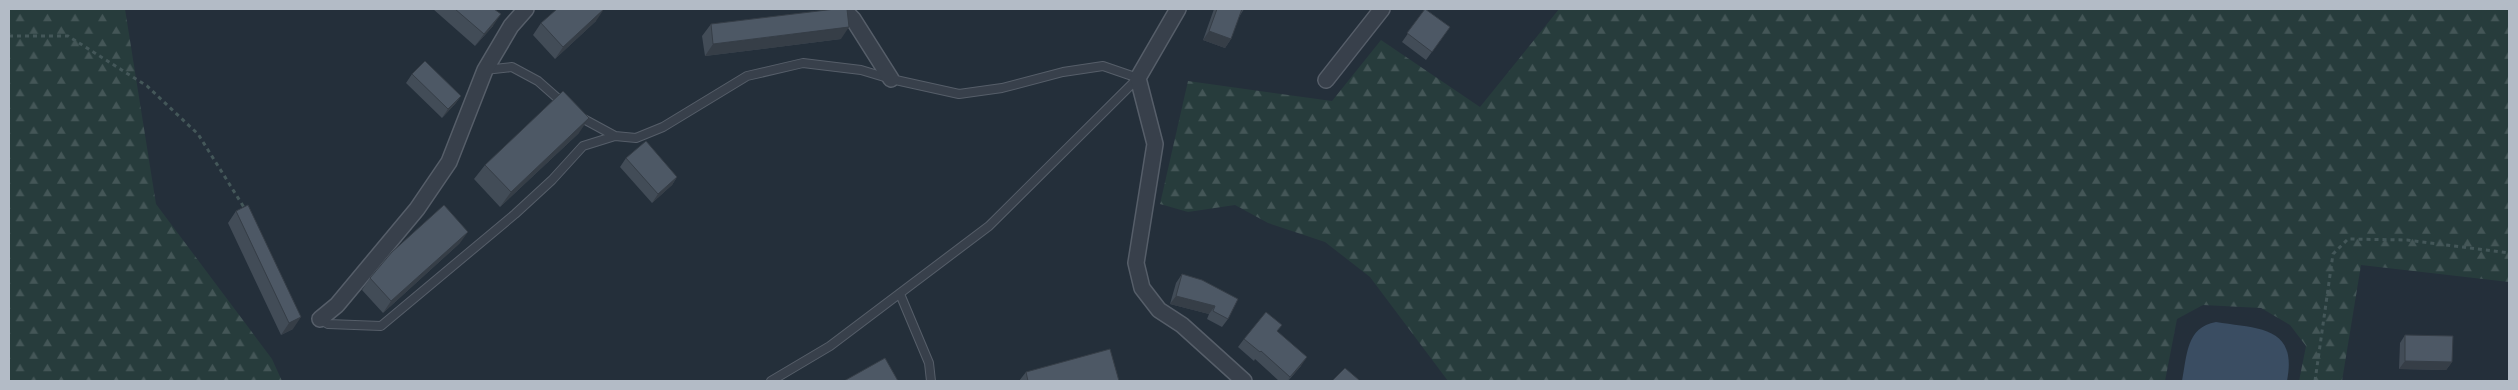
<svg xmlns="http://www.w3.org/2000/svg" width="2518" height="390" viewBox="0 0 2518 390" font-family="Montserrat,sans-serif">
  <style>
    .forest { fill: url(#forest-firs) }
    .water { fill: #3a4d62 }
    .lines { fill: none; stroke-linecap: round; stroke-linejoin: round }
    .lane-casing { stroke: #565e69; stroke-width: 10 }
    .street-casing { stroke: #565e69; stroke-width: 18 }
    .path { stroke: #445759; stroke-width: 3; stroke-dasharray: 4 4; stroke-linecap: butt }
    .lane { stroke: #38404b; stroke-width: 8 }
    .street { stroke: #38404b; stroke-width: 15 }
    .wall { fill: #424c57 }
    .shaded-wall { fill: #363e47 }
    .building { fill: #4d5865; stroke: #363e47 }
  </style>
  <defs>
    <pattern id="forest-firs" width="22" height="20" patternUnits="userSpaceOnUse" patternTransform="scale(1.25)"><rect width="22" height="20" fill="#273c3c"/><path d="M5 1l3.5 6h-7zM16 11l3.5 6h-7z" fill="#445657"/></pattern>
  </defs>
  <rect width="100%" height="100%" fill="#242f3a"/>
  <path class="forest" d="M9,9H125L156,204L272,359L282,381H9Z
    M1559,9H2509V282L2361,265L2342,381H2299L2306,346L2290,325L2261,308L2203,305L2177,319L2165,381H1448L1370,277L1325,242L1268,223L1235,205L1188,212L1160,204L1188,81L1332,101L1381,40L1480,107Z"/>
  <path class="water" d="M2216,322C2257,329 2298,325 2287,381H2182C2187,356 2186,327 2216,322Z"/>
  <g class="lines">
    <defs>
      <path id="lane" d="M485,70L512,67L538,81L563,103
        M580,117L615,136L636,138L663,127L747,76L803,63L861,70L891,79L959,94L1002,88L1063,72L1103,66L1138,78L989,226L830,346L771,381
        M900,294L929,363L931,381
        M320,319L328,324L381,326L515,214L552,180L583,146L615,136"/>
      <path id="street" d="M843,9L853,19L891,79
        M1178,9L1138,78L1155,144L1136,263L1142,288L1159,310L1182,325L1244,381
        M1326,80L1382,9
        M320,319L337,305L417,209L449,162L485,70L511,26L526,9"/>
    </defs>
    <use href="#lane" class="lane-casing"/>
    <use href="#street" class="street-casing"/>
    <path class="path" d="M9,36H68L147,86L198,134L245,209
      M2315,381L2333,254L2348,239L2407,240L2509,253"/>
    <use href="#lane" class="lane"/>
    <use href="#street" class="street"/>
  </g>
  <path class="wall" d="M433,9H494L493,26L475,46Z
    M1214,9H1244L1239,17L1231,39L1225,48L1203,40Z
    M1425,9L1450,27L1426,60L1402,42Z
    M596,21L555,59L533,35L541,23Z
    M711,24L841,39L705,56L702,36Z
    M412,74L461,96L455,104L442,118L406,83Z
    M579,133L500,207L474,179L485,165Z
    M626,158L677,177L672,185L652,203L620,167Z
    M236,211L293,329L281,335L228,223Z
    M460,243L383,313L362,290L370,278Z
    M1182,274L1228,319L1222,327L1207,319L1209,314L1170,304L1176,283Z
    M1278,332L1301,366L1288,381H1279L1255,359L1254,361L1238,347L1244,339Z
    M2405,335L2452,362L2446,370L2399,369L2400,343Z
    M1026,372L1119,381H1019Z"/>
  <path class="shaded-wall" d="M604,9L596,21L555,59L563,47Z
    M501,14L493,26L475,46L484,34Z
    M849,27L841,39L705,56L713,44Z
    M1209,31L1231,39L1225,48L1203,40Z
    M461,96L455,104L442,118L448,109Z
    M589,118L579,133L500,207L511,192Z
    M677,177L672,185L652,203L658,194Z
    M468,232L460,243L383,313L391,301Z
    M1176,296L1215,306L1209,314L1170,304Z
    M301,317L293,329L281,335L289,323Z
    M1307,357L1301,366L1287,381L1290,377Z
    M2405,361L2452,362L2446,370L2399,369Z"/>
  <path class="building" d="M455,9H494L501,14L484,34Z
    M557,9H604L563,47L541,23Z
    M835,9H847L849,27L713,44L711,24Z
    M1217,9H1244V10L1242,9L1231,39L1209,31Z
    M1425,9L1450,27L1432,52L1407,33Z
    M425,61L461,96L448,109L412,74Z
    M563,91L589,118L511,192L485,165Z
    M646,141L677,177L658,194L626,158Z
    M248,205L301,317L289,323L236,211Z
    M444,205L468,232L391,301L370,278L392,252Z
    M1182,274L1202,280L1238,299L1228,319L1213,311L1215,306L1176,296Z
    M1266,312L1282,325L1277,331L1307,357L1290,377L1261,351L1260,352L1244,339Z
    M2405,335L2453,336L2452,362L2405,361Z
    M1110,349L1119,381H1028L1026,372Z
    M885,358L898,381H844Z
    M1345,368L1359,380L1358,381H1332Z"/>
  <rect width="2518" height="390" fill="none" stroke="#b3bbc6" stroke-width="20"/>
</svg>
